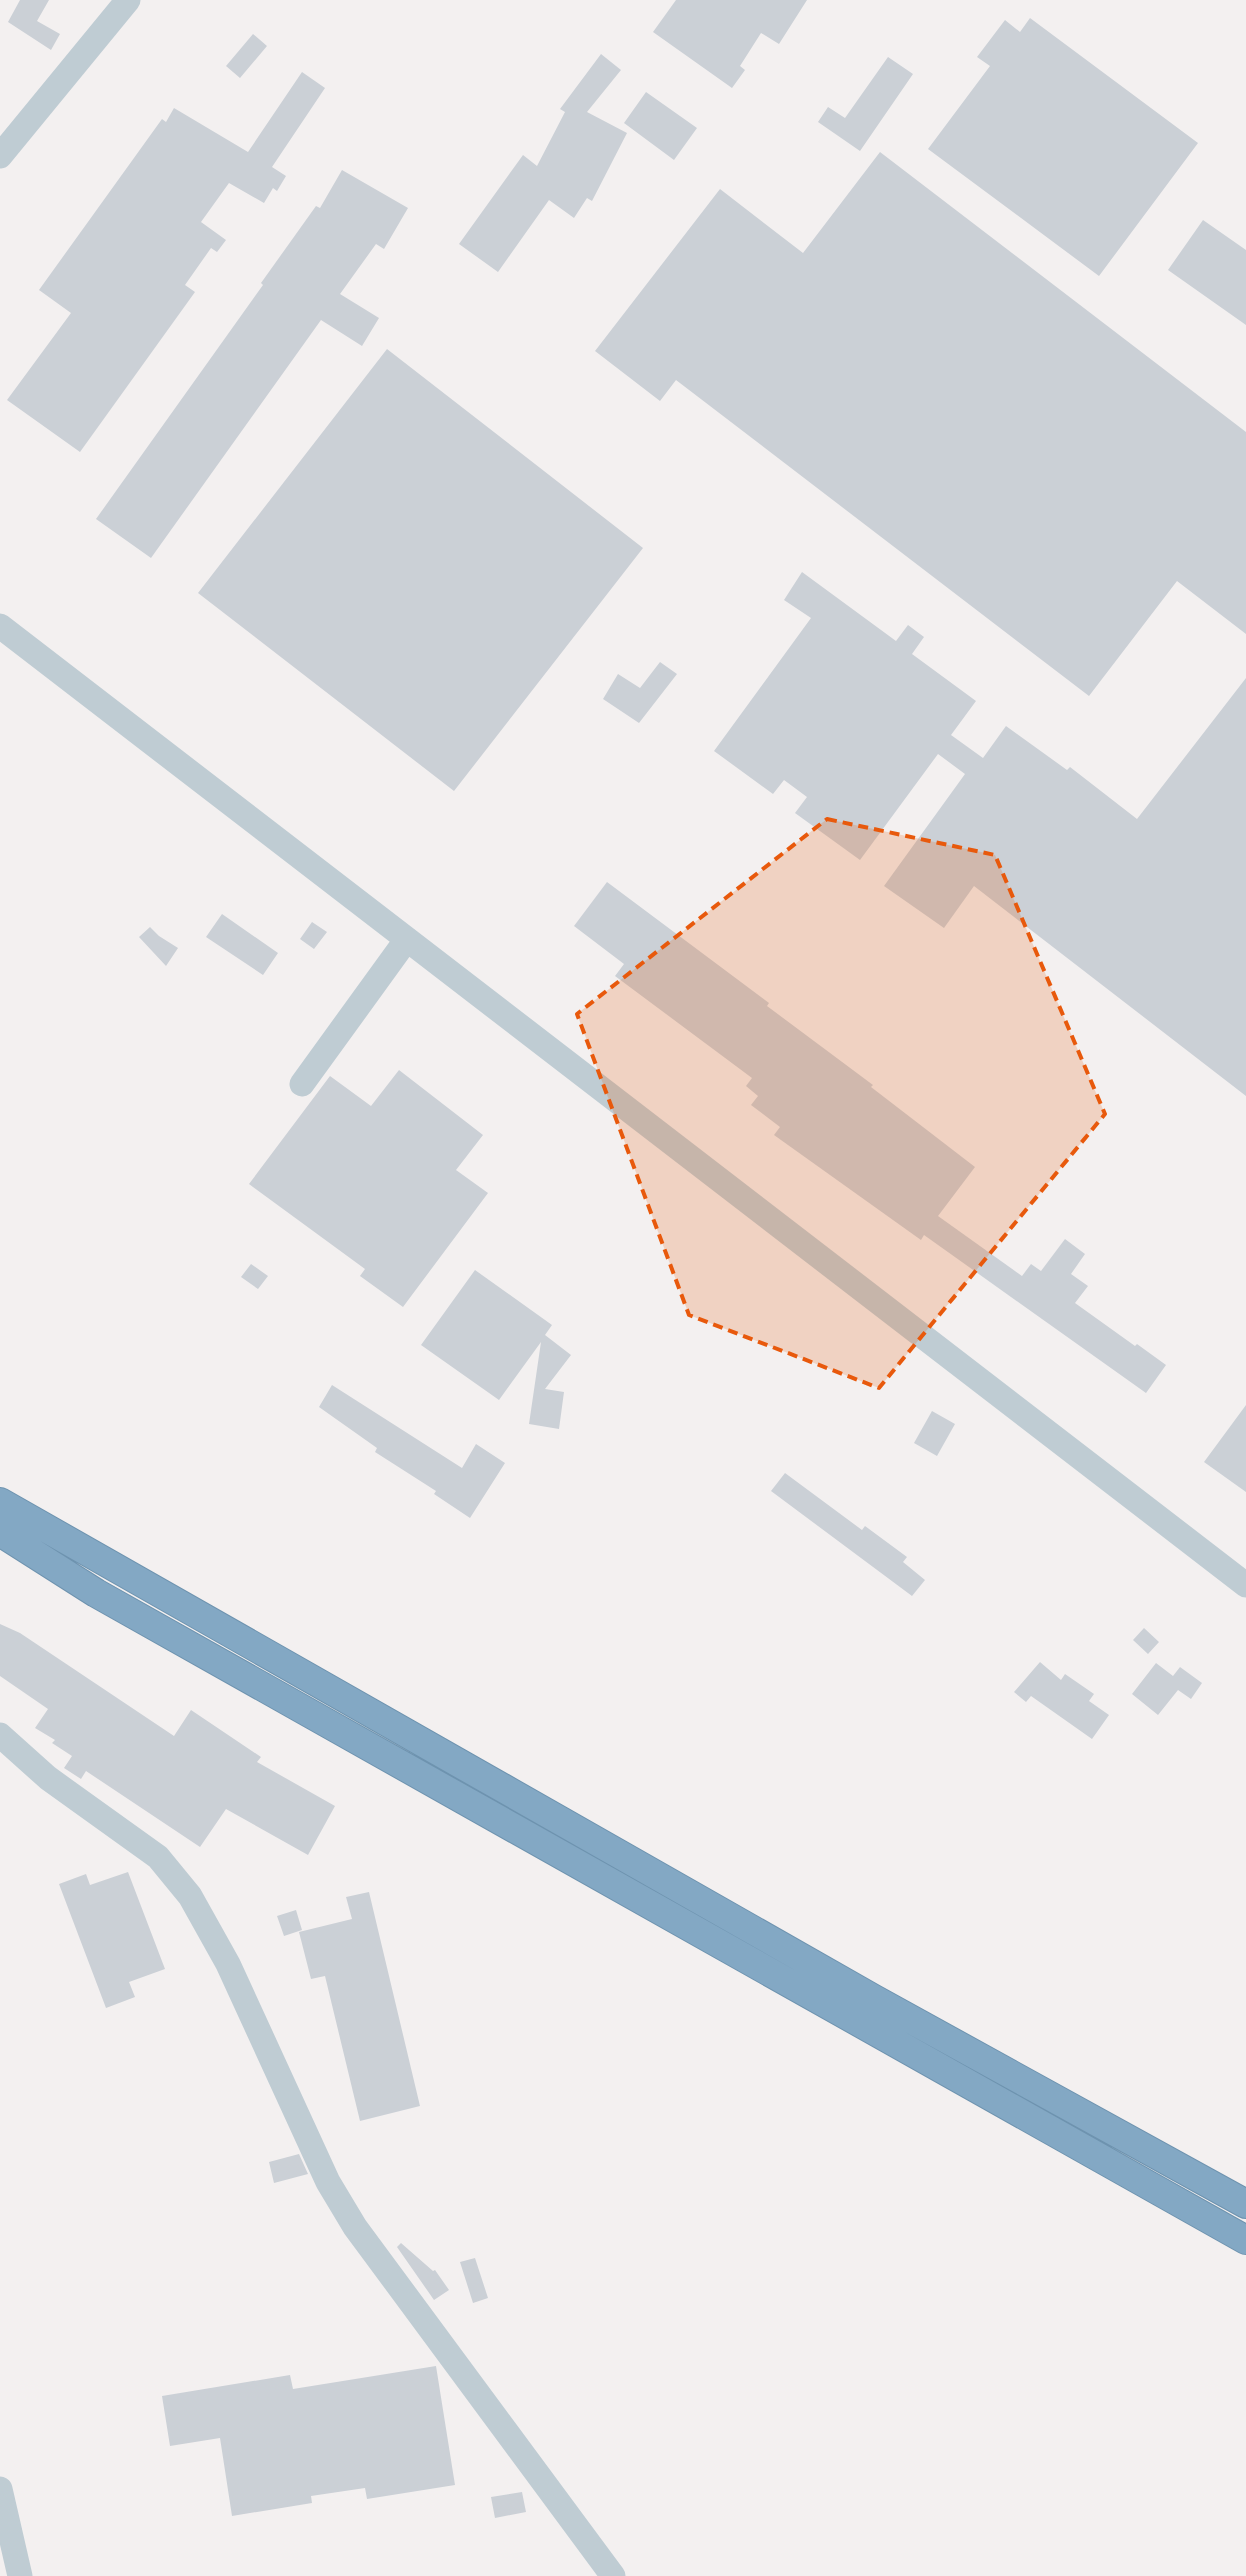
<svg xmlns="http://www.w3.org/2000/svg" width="1246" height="2576" viewBox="0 0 1246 2576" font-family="Quicksand,sans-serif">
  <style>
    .building { fill: #cbd0d6 }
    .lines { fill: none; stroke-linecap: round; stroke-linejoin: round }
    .highway-casing { stroke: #6e93af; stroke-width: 30 }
    .minor { stroke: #bfccd3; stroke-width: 25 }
    .highway { stroke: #83a8c4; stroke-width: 28 }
    .marked { fill: #e8590c; fill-opacity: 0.2; stroke: #e8590c; stroke-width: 4; stroke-dasharray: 10 6; stroke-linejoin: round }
  </style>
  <rect width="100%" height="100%" fill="#f3f0f0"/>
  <path class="building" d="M20,0H49L37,21L60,34L51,50L8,22Z
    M676,0H807L779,44L761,33L740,66L745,70L732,88L653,32Z
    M1030,18L1198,143L1099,276L928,149L990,66L977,57L1005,20L1020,32Z
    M253,34L267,46L240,78L226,66Z
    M601,54L621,70L587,112L627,133L592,201L587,198L574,218L549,200L498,272L459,244L523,155L537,166L565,112L560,109Z
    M888,57L913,74L860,151L818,122L828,107L845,118Z
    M302,72L325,88L272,167L286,176L277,191L273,188L264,203L229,183L201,222L226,240L217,252L211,248L185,285L195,292L80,452L7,400L71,313L39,290L162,119L166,122L174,108L248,152Z
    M646,92L697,128L674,160L624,123Z
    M880,152L1246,432V634L1177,581L1089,696L676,380L660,401L595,351L720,189L803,253Z
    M342,170L408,208L384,249L376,244L340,294L379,318L362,346L321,320L151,558L96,519L263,285L261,283L316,206L320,208Z
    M1203,220L1246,250V325L1168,270Z
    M387,349L643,548L454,791L198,593Z
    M802,572L896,641L908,625L924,637L912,654L976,701L951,735L983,758L1006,726L1067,770L1070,767L1137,819L1246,678V1096L974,886L944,928L884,886L965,774L938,754L860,860L795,813L807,797L784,780L773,794L714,751L811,618L784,600Z
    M660,662L677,674L639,723L603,699L618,674L640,688Z
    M607,882L769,1003L767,1006L873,1085L871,1087L975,1167L938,1216L1022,1276L1031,1264L1041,1271L1065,1239L1085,1254L1071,1274L1088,1286L1075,1303L1135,1346L1137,1344L1166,1365L1146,1393L924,1235L921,1240L774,1135L780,1127L751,1105L758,1096L746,1086L752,1078L615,976L624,964L574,926Z
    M222,914L278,953L263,975L206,937Z
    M312,922L327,932L314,949L300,939Z
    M150,927L159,936L178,948L166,966L139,937Z
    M399,1070L483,1135L456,1170L488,1193L403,1307L360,1276L365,1269L249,1184L330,1076L371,1106Z
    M251,1264L268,1276L258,1289L241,1277Z
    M475,1270L552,1325L545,1335L571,1355L545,1389L564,1392L559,1429L529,1424L541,1342L499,1400L421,1345Z
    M332,1385L462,1468L476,1444L505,1463L470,1518L434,1494L436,1491L375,1452L377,1448L319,1407Z
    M1246,1405V1492L1204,1462Z
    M932,1411L955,1424L937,1456L914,1443Z
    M785,1473L862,1530L865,1526L907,1557L903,1562L925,1580L912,1596L771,1491Z
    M0,1624L20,1633L174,1736L191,1710L261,1757L257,1762L335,1806L308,1855L226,1809L200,1847L86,1771L81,1779L64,1768L72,1756L52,1743L55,1740L35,1728L48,1709L0,1676Z
    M1144,1628L1159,1642L1148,1654L1133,1640Z
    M1040,1662L1061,1680L1065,1674L1094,1694L1089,1701L1109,1715L1092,1739L1031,1696L1026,1702L1014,1692Z
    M1156,1663L1173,1676L1180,1667L1202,1683L1191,1699L1178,1690L1158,1715L1132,1694Z
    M128,1872L165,1969L129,1982L135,1997L106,2008L59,1884L86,1874L90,1885Z
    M369,1892L420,2106L360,2121L325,1976L311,1979L299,1932L352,1919L346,1897Z
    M296,1910L302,1930L284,1936L277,1916Z
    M299,2154L308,2174L274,2183L269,2162Z
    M401,2243L433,2271L435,2270L449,2290L434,2300L397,2247Z
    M475,2258L488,2298L473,2303L460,2262Z
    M436,2366L455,2485L367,2499L365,2488L311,2496L312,2503L232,2516L220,2438L170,2446L162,2396L290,2375L293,2389Z
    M522,2492L526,2512L495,2518L491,2497Z"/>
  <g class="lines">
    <defs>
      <path id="highway" d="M0,1502L874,1999L1246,2204
        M0,1532L96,1593L1246,2240"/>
    </defs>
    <use href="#highway" class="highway-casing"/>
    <path class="minor" d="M0,156L128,0
      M0,626L1246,1585
      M302,1084L407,939
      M0,1735L48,1778L158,1857L190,1896L228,1964L328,2182L355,2227L613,2576
      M0,2489L20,2576"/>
    <use href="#highway" class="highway"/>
  </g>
  <path class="marked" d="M827,819L995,855L1105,1114L879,1388L689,1315L577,1014Z"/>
</svg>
